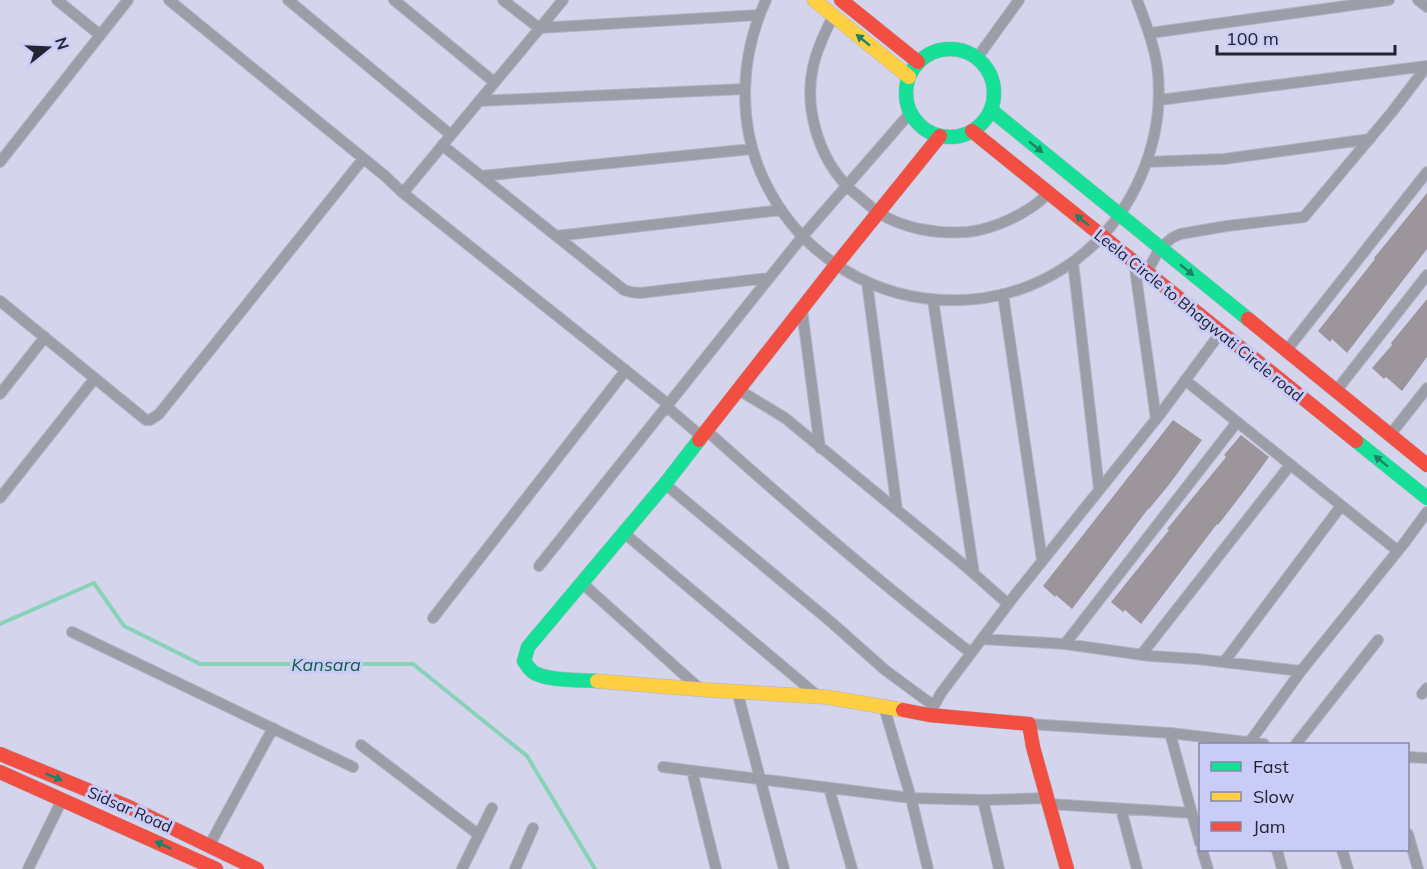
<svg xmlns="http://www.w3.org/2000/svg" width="1427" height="869" viewBox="0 0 1427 869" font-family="Mulish,sans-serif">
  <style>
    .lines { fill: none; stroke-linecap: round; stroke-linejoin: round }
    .stream { stroke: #88d2b8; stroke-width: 4 }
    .building { fill: #9c959c }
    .street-casing { stroke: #b2b3c5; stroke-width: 12 }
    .fast-casing { stroke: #b2b3c5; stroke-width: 15 }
    .slow-casing { stroke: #b2b3c5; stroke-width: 15 }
    .jam-casing { stroke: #b2b3c5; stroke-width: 15 }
    .street { stroke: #9d9da8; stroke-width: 10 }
    .fast { stroke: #16e098; stroke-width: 14 }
    .slow { stroke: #ffcf43; stroke-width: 14 }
    .jam { stroke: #f24e42; stroke-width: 14 }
    .oneway { fill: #1c8266 }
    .labels { text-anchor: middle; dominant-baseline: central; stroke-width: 6; stroke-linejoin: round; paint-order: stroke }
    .street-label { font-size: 16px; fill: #222333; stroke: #c9ccf7 }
    .water-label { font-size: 18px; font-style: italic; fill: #116243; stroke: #c9ccf7 }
  </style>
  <rect width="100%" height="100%" fill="#d4d5ec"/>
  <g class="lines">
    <path class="stream" d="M0,624L94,583L124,626L200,664H413L527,756L595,869"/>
  </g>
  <path class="building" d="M1427,193V249L1347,353L1332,339L1330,342L1318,331L1375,259L1374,258Z
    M1427,299V357L1402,391L1386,377L1384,379L1372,368L1392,345L1391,343Z
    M1173,420L1202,440L1168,486L1149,509H1148L1072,609L1056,595L1055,597L1043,586Z
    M1241,435L1269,457L1245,490L1218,525L1217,524L1141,624L1125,610L1123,612L1111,602L1169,530L1167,529L1226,457L1224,455Z"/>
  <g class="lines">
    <defs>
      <path id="street" d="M57,0L100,35
        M169,0L385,176L403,193
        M288,0L451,135
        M394,0L494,82
        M503,0L539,28L759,15
        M563,0L403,193L669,405
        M766,0C740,56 737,123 764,180C841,341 1069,341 1141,176C1156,141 1162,102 1157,65C1153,42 1145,21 1137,0
        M1418,0L1427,7
        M833,16C825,33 817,48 813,67C804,107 818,156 847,186C852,192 859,196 864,201C869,205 874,210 879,213C904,229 937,234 967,232C987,230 1010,221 1027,210C1035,206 1042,199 1049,193
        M1150,33L1389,0
        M977,58L1019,0
        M1159,100L1427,66
        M479,101L744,89
        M442,145L624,290L631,292L640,293L769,278
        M0,162L128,0
        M1147,162L1224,159L1370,139
        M481,176L752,149
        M556,236L781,210
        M1073,262L1099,489
        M1134,262L1156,419
        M1147,272L1160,248L1172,238L1180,234L1227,226L1304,217L1392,112L1427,66
        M867,282L897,510
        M1003,294L1042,560
        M933,300L974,574
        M0,301L146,420H150L159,414L363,159
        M802,310L820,448
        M1286,351L1427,172
        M1185,380L1398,551
        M739,390L785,418L964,565L1008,604
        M1336,391L1427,275
        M0,394L45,337
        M667,407L702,437
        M707,431C793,508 880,583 971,653
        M1390,435L1427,388
        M665,484L831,622L885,670L934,706
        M0,498L95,378
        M624,533L819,697
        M539,566L802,237L911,112
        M582,583L700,689
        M433,618L626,370
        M72,632L353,767
        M982,639L1065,644L1150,656L1197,659L1301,671
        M1065,644L1237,422
        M1141,655L1290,465
        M1224,662L1341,506
        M737,691L784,869
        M1422,694L1427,688
        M884,707L911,798L928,869
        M929,715L941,693L1015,595L1161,413L1221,332
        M1029,724L1170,733L1264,744
        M1170,733L1200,843
        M1250,744L1249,743L1301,671L1405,542L1427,512
        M1296,744L1378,640
        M361,745L479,835
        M1408,757L1427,758
        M663,767L911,798L983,800
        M692,771L716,869
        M829,788L852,869
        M1049,804L1192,813
        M1121,809L1137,869
        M1408,834L1418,869
        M209,846L273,728
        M1202,850L1208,869
        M1277,850L1282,869
        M1342,850L1348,869
        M28,869L62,800
        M462,869L492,808
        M515,869L533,828
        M999,869L983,800L1048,798"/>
      <path id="fast" d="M906 93a44 44 0 1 1 88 0a44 44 0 1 1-88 0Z
        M991,110L1248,319
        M1356,441L1427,498
        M597,681C580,680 546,681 533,672C529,669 527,665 524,661L528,647L665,484L699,440"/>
      <path id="slow" d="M814,0L909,77
        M597,681L708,690L826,697L903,710"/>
      <path id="jam" d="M841,0L918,62
        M972,131L1356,441
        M1248,319L1427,465
        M699,440L836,265L940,136
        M903,710L929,715L1029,724L1033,747L1067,869
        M0,754L129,807L257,869
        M0,772L216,869"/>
    </defs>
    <use href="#street" class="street-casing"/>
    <use href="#fast" class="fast-casing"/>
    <use href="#slow" class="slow-casing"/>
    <use href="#jam" class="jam-casing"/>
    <use href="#street" class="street"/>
    <use href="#fast" class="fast"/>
    <use href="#slow" class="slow"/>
    <use href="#jam" class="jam"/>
  </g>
  <defs><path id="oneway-solid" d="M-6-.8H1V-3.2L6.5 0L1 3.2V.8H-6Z" transform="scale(1.5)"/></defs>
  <g class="oneway">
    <use href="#oneway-solid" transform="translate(863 40) rotate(-141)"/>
    <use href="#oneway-solid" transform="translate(1036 147) rotate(39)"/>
    <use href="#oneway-solid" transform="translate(1082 220) rotate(-141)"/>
    <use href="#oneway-solid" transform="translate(1187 270) rotate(39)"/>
    <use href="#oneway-solid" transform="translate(1381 461) rotate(-141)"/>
    <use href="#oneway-solid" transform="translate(54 777) rotate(22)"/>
    <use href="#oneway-solid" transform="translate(163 845) rotate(-156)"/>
  </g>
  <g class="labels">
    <g class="street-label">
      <text transform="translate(1199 315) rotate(39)">Leela Circle to Bhagwati Circle road</text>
      <text transform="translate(130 809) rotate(24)">Sidsar Road</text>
    </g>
    <g class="water-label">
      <text x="326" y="664">Kansara</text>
    </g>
  </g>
  <rect x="1199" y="743" width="210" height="108" fill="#c9ccf7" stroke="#8688a9" stroke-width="1.5"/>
  <rect x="1211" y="762" width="30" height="9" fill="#16e098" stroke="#8688a9" stroke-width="1.5"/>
  <text x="1253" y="773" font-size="18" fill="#222333">Fast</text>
  <rect x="1211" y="792" width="30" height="9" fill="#ffcf43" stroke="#8688a9" stroke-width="1.5"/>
  <text x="1253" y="803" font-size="18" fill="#222333">Slow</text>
  <rect x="1211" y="822" width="30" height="9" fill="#f24e42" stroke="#8688a9" stroke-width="1.5"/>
  <text x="1253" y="833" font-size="18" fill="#222333">Jam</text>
  <g transform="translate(48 48) rotate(72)" stroke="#c9ccf7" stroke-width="4.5" paint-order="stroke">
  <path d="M0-4.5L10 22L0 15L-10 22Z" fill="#222333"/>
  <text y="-9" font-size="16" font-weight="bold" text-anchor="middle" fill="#222333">N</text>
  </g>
  <path d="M1217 45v9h178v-9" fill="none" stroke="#222333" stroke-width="3"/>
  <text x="1226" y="45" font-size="18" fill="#222333" stroke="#c9ccf7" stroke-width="4.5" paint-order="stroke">100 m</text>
</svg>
